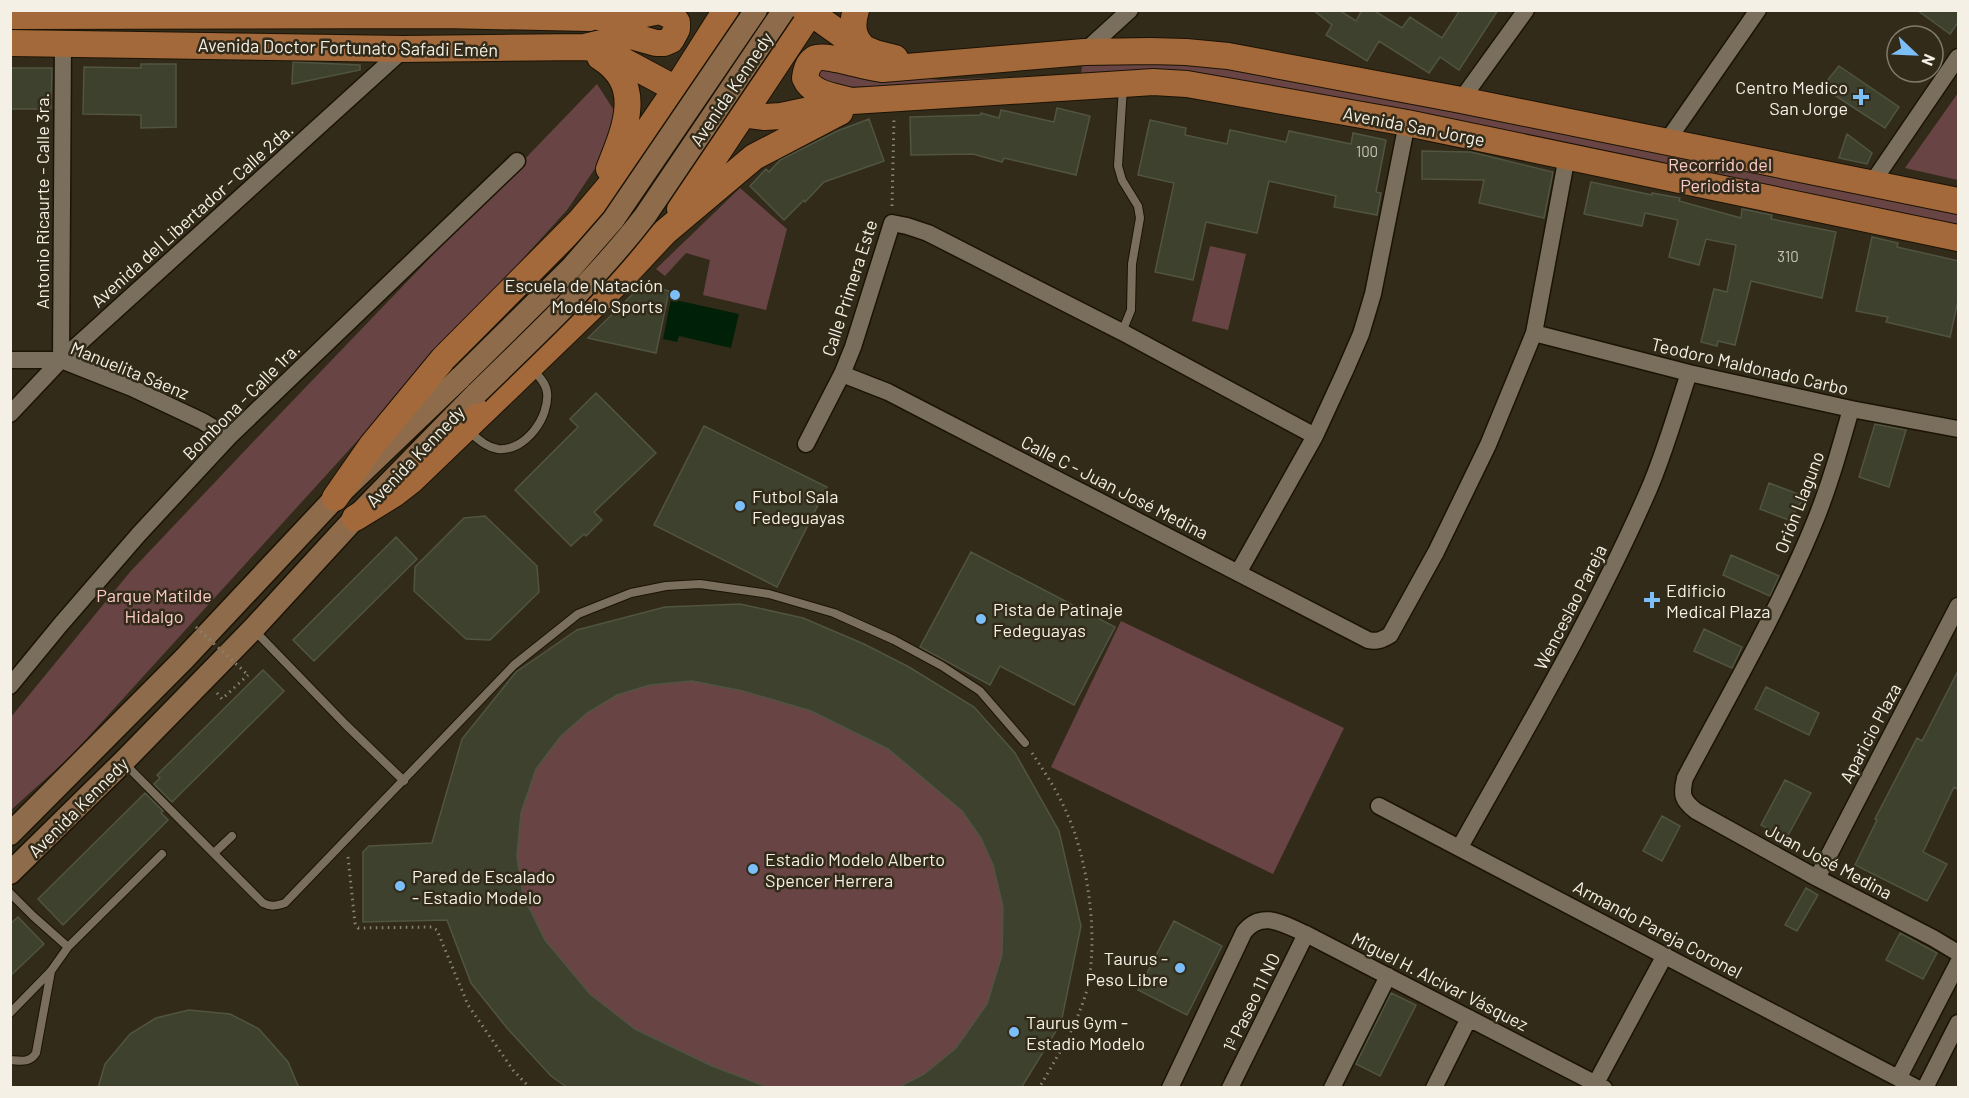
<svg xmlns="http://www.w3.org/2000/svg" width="1969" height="1098" viewBox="0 0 1969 1098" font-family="Barlow,sans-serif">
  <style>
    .green { fill: #694444 }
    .water { fill: #002108 }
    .building { fill: #3d412e; stroke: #505441; stroke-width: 1.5 }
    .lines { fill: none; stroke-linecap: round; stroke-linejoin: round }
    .service-casing { stroke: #1b1304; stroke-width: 10 }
    .minor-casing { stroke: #1b1304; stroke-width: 19 }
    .secondary-casing { stroke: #1b1304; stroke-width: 25 }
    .primary-casing { stroke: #1b1304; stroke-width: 28 }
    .path { stroke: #898374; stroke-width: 3; stroke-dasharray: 1.5 4.5; stroke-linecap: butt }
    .service { stroke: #796f5c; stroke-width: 8 }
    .minor { stroke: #796f5c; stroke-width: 16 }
    .secondary { stroke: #8e6c4b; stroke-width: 22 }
    .primary { stroke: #a4693a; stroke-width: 26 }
    .secondary-bridge-casing { stroke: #1b1304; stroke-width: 25; stroke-linecap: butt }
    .path-bridge { stroke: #898374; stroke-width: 3; stroke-dasharray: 1.5 4.5; stroke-linecap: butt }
    .secondary-bridge { stroke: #8e6c4b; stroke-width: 22 }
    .poi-dot { fill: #7bbef8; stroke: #332b1a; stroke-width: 2 }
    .labels { text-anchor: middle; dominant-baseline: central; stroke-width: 5; stroke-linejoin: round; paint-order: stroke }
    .number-label { font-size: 15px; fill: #c7c4b7 }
    .street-label { font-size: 18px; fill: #f5f0e5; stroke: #332b1a }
    .poi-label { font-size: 18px; fill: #f5f0e5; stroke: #332b1a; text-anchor: start }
    .park-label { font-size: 18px; fill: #fbcac9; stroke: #332b1a }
  </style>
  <rect width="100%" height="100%" fill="#332b1a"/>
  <path class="green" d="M1151,51L1958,201V242L1567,156L1123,84L827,87L814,70L817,67L940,80L1081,74L1084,52Z
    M597,84L615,112L600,161L567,210L70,757L11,810V717L130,572L253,442Z
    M1958,93V180L1905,168Z
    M740,188L787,229L766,310L703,295L710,260L686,253L665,276L656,269Z
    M1210,246L1246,254L1228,330L1192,321Z
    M740,604L864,644L922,675L974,707L1015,753L1059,831L1081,926L1061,1023L1021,1087H568L551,1076L507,1028L471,983L441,905L577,630L665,607Z
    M1121,621L1344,728L1273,874L1051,767Z"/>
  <path class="water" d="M671,299L739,314L731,348L679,336L677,342L663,339Z"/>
  <path class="building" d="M1313,10H1339L1356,21L1362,10H1373L1402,28L1410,17L1442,38L1460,10H1498L1459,70L1440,57L1429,73L1379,41L1367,61L1326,35L1332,25Z
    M1917,10H1959V21L1950,34Z
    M293,62L360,65V70L292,84Z
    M141,64H176V127L141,128V115L83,114L84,67L141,68Z
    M1839,66L1899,107L1885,128L1822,87Z
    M10,68H52L51,109H10Z
    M1057,108L1090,116L1076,175L1004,158L1002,162L973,154L911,155L910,117L981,115V113L999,118L1001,110L1054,122Z
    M869,119L884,161L824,182L805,202L804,200L784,220L750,186L766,169L769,172L780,160L837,131Z
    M1150,120L1186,128L1185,135L1227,144L1230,130L1286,142L1289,131L1351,144L1353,133L1386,140L1376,192L1381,193L1377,215L1334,207L1336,196L1269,181L1257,233L1206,222L1193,280L1155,272L1174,183L1138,175Z
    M1847,134L1872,153L1867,164L1839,158Z
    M1422,151L1471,152L1553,172L1544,218L1479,203L1484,180L1422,179Z
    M1591,182L1652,195V193L1680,198L1679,201L1741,218L1742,209L1772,215L1771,219L1836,232L1822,298L1751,281L1735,345L1718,341L1717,346L1701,342L1714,289L1727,292L1736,245L1706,239L1699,265L1669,257L1678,220L1645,213L1642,226L1584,214Z
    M1872,237L1898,243L1897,247L1959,261V296L1950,337L1886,322L1888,317L1856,311Z
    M643,284L669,291L656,353L588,338Z
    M596,393L656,453L594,512L602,520L586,536L584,534L571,546L515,490L578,427L570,419Z
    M1875,424L1906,430L1889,487L1859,477Z
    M704,426L827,487L777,587L654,525Z
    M1769,483L1806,497L1797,507L1791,521L1760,509Z
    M485,516L537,566L539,592L490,640L466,639L414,591L415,567L464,518Z
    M396,537L417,559L314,661L293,640Z
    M971,552L1115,627L1074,705L1000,666L990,685L920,647Z
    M1731,555L1779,576L1770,596L1723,575Z
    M740,604L803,618L864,644L909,667L974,707L1015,753L1059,831L1081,926L1061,1023L1021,1088H897L924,1074L956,1048L987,1004L1002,955L1003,907L993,865L981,838L962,811L888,749L811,711L743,691L692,681L650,685L617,695L587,713L561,736L536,769L521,813L517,856L523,895L545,940L590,994L635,1029L712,1066L765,1086V1088H568L551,1076L507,1028L471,983L447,920L363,922V852L369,846L432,843L462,739L516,672L577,630L665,607Z
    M1704,629L1742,647L1732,668L1694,651Z
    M1959,669V790L1954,787L1923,852L1947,864L1927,901L1855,865L1877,820L1875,819L1917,738L1922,741Z
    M263,670L284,691L172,802L154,784L160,778L157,775Z
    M1766,687L1819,713L1809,735L1755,709Z
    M1785,780L1811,793L1786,839L1761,825Z
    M145,793L163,811L161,813L168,820L63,925L38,899Z
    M1662,816L1680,826L1662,861L1643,851Z
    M1806,888L1818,895L1797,931L1785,925Z
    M18,917L44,944L10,976V924Z
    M1174,921L1222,946L1187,1015L1138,990Z
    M1900,933L1937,953L1923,979L1886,960Z
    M1391,993L1416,1005L1380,1076L1356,1064Z
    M189,1010L230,1014L259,1029L288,1062L299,1088H98L105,1064L130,1034L156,1018Z"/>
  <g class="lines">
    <defs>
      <path id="service" d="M1122,332L1131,310L1132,264L1140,218L1138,206L1122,180L1118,166L1123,87
        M467,430C476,437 485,447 498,449C525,452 550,417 547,392C546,383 538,375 532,369
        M253,629L346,725L404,781
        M124,763L263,903C271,907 276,906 285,903L514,665L578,614L631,593L666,586L700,584L769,594L834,613L894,640L942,666L980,691L1025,743
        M214,853L232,836
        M10,893L33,916L68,947L162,854
        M10,1013L51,971L68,947
        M10,1060C21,1061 30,1063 36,1053L51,971"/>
      <path id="minor" d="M1084,52L1130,10
        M1461,100L1526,10
        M1667,141L1758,10
        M1872,183L1958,57
        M1534,333L1689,373L1851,409L1958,429
        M10,360H61L132,388L202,421L229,437
        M61,360L63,43
        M842,374L888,392L1368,640C1377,642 1382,640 1390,635L1436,552L1488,445L1534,333L1567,156
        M1851,409C1840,448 1829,488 1813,526C1777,613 1729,695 1685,778C1681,795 1682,800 1696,811L1817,878L1933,938L1958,953
        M10,414L61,360L404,49
        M806,444L842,374L853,347L892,223L907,226L928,233L1122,332L1315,436
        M1238,573L1315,436L1345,371L1361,334L1373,294L1407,123
        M10,686L61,624L139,534L229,437L517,161
        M1379,806L1917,1088
        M1460,847C1526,729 1595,613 1649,489C1665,452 1676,412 1689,373
        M1817,878L1958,606
        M1899,1077L1958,963
        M1596,1083L1665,955
        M1170,1088L1244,932C1262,909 1285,925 1306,934L1604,1088
        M1230,1088L1306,934
        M1332,1088L1388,976
        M1434,1088L1469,1018
        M1925,1088L1958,1023"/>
      <path id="secondary" d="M10,834L184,659L335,498L461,377
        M10,873L123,762L253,629L355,518L477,393"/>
      <path id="primary" d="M807,10L856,45L875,53L895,58
        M856,10C851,26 853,39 865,49
        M10,16L443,15L589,18L617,10
        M10,43L404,49L585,47L605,51L689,96L712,105L742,114L765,117L781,116L852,101L1123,84L1153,82L1187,84L1407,123L1958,238
        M585,47L631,36L656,43H664L671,40L677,29V22L673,17L660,11L640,15L599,17
        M600,57C645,85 625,129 609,169
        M848,100C833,96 812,94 805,78C806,70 808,62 816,58C826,54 869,68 883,69L1084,52L1151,51L1186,52L1228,56L1461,100L1958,201
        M680,209L812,10
        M335,498L372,445L443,359L580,221L608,188L676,89L726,10
        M355,518L394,494L412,480L621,279L665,232L754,157L840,112"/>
    </defs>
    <use href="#service" class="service-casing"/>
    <use href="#minor" class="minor-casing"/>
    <use href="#secondary" class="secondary-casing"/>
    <use href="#primary" class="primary-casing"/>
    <path class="path" d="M892,206L894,119
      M217,693L222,699L248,675
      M1032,753C1044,771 1056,789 1065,809C1088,857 1100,941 1086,993C1076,1027 1057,1057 1039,1088
      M348,857L355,923L358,928L432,927L437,930L468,1005L513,1070L530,1088"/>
    <use href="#service" class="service"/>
    <use href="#minor" class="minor"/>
    <use href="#secondary" class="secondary"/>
    <use href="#primary" class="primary"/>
    <defs>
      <path id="secondary-bridge" d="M461,377L572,267L613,220L756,10
        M477,393C535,336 595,281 645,216L784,10"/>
    </defs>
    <use href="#secondary-bridge" class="secondary-bridge-casing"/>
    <path class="path-bridge" d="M196,627L248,675"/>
    <use href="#secondary-bridge" class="secondary-bridge"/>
  </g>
  <g class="poi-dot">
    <path d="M1858 88h6v6h6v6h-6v6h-6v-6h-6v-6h6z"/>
    <circle cx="675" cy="295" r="6"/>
    <circle cx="740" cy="506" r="6"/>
    <path d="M1649 591h6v6h6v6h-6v6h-6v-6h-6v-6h6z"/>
    <circle cx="981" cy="619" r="6"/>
    <circle cx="753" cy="869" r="6"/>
    <circle cx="400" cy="886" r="6"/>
    <circle cx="1180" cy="968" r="6"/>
    <circle cx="1014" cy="1032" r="6"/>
  </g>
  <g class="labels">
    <g class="number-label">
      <text x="1367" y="151">100</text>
      <text x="1788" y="256">310</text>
    </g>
    <g class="street-label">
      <text transform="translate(348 47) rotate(1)">Avenida Doctor Fortunato Safadi Emén</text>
      <text transform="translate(731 89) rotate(-56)">Avenida Kennedy</text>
      <text transform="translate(1414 126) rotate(11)">Avenida San Jorge</text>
      <text transform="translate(42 201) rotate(-90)">Antonio Ricaurte - Calle 3ra.</text>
      <text transform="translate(192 215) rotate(-42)">Avenida del Libertador - Calle 2da.</text>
      <text transform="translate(849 288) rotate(-72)">Calle Primera Este</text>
      <text transform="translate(1750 366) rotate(13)">Teodoro Maldonado Carbo</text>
      <text transform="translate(130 370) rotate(22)">Manuelita Sáenz</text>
      <text transform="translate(241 401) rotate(-45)">Bombona - Calle 1ra.</text>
      <text transform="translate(415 456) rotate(-46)">Avenida Kennedy</text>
      <text transform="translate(1115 487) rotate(27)">Calle C - Juan José Medina</text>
      <text transform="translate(1799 502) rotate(-69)">Orión Llaguno</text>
      <text transform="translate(1570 607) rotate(-63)">Wenceslao Pareja</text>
      <text transform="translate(1870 733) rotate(-62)">Aparicio Plaza</text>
      <text transform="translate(78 807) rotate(-45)">Avenida Kennedy</text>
      <text transform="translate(1829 861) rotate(28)">Juan José Medina</text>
      <text transform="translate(1658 929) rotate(28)">Armando Pareja Coronel</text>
      <text transform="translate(1440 981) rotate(27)">Miguel H. Alcívar Vásquez</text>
      <text transform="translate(1251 1002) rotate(-64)">1º Paseo 11 NO</text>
    </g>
    <g class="poi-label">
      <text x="1848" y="87" text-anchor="end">Centro Medico<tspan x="1848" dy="21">San Jorge</tspan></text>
      <text x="663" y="285" text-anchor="end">Escuela de Natación<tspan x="663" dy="21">Modelo Sports</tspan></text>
      <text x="752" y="496">Futbol Sala<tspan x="752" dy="21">Fedeguayas</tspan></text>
      <text x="1666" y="590">Edificio<tspan x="1666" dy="21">Medical Plaza</tspan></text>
      <text x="993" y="609">Pista de Patinaje<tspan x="993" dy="21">Fedeguayas</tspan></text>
      <text x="765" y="859">Estadio Modelo Alberto<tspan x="765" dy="21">Spencer Herrera</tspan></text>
      <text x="412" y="876">Pared de Escalado<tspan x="412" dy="21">- Estadio Modelo</tspan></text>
      <text x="1168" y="958" text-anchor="end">Taurus -<tspan x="1168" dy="21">Peso Libre</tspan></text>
      <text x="1026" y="1022">Taurus Gym -<tspan x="1026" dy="21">Estadio Modelo</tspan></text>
    </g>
    <g class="park-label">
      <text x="1720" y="164">Recorrido del<tspan x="1720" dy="21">Periodista</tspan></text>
      <text x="154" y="595">Parque Matilde<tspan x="154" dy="21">Hidalgo</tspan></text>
    </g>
  </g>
  <rect width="1969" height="1098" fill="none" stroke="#f5f0e5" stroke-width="24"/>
  <g transform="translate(1915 54) rotate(113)"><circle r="28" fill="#332b1a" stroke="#817a6b" stroke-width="1.5"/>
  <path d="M0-4.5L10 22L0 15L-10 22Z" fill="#7bbef8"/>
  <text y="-9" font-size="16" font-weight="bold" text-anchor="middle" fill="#f5f0e5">N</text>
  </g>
</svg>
